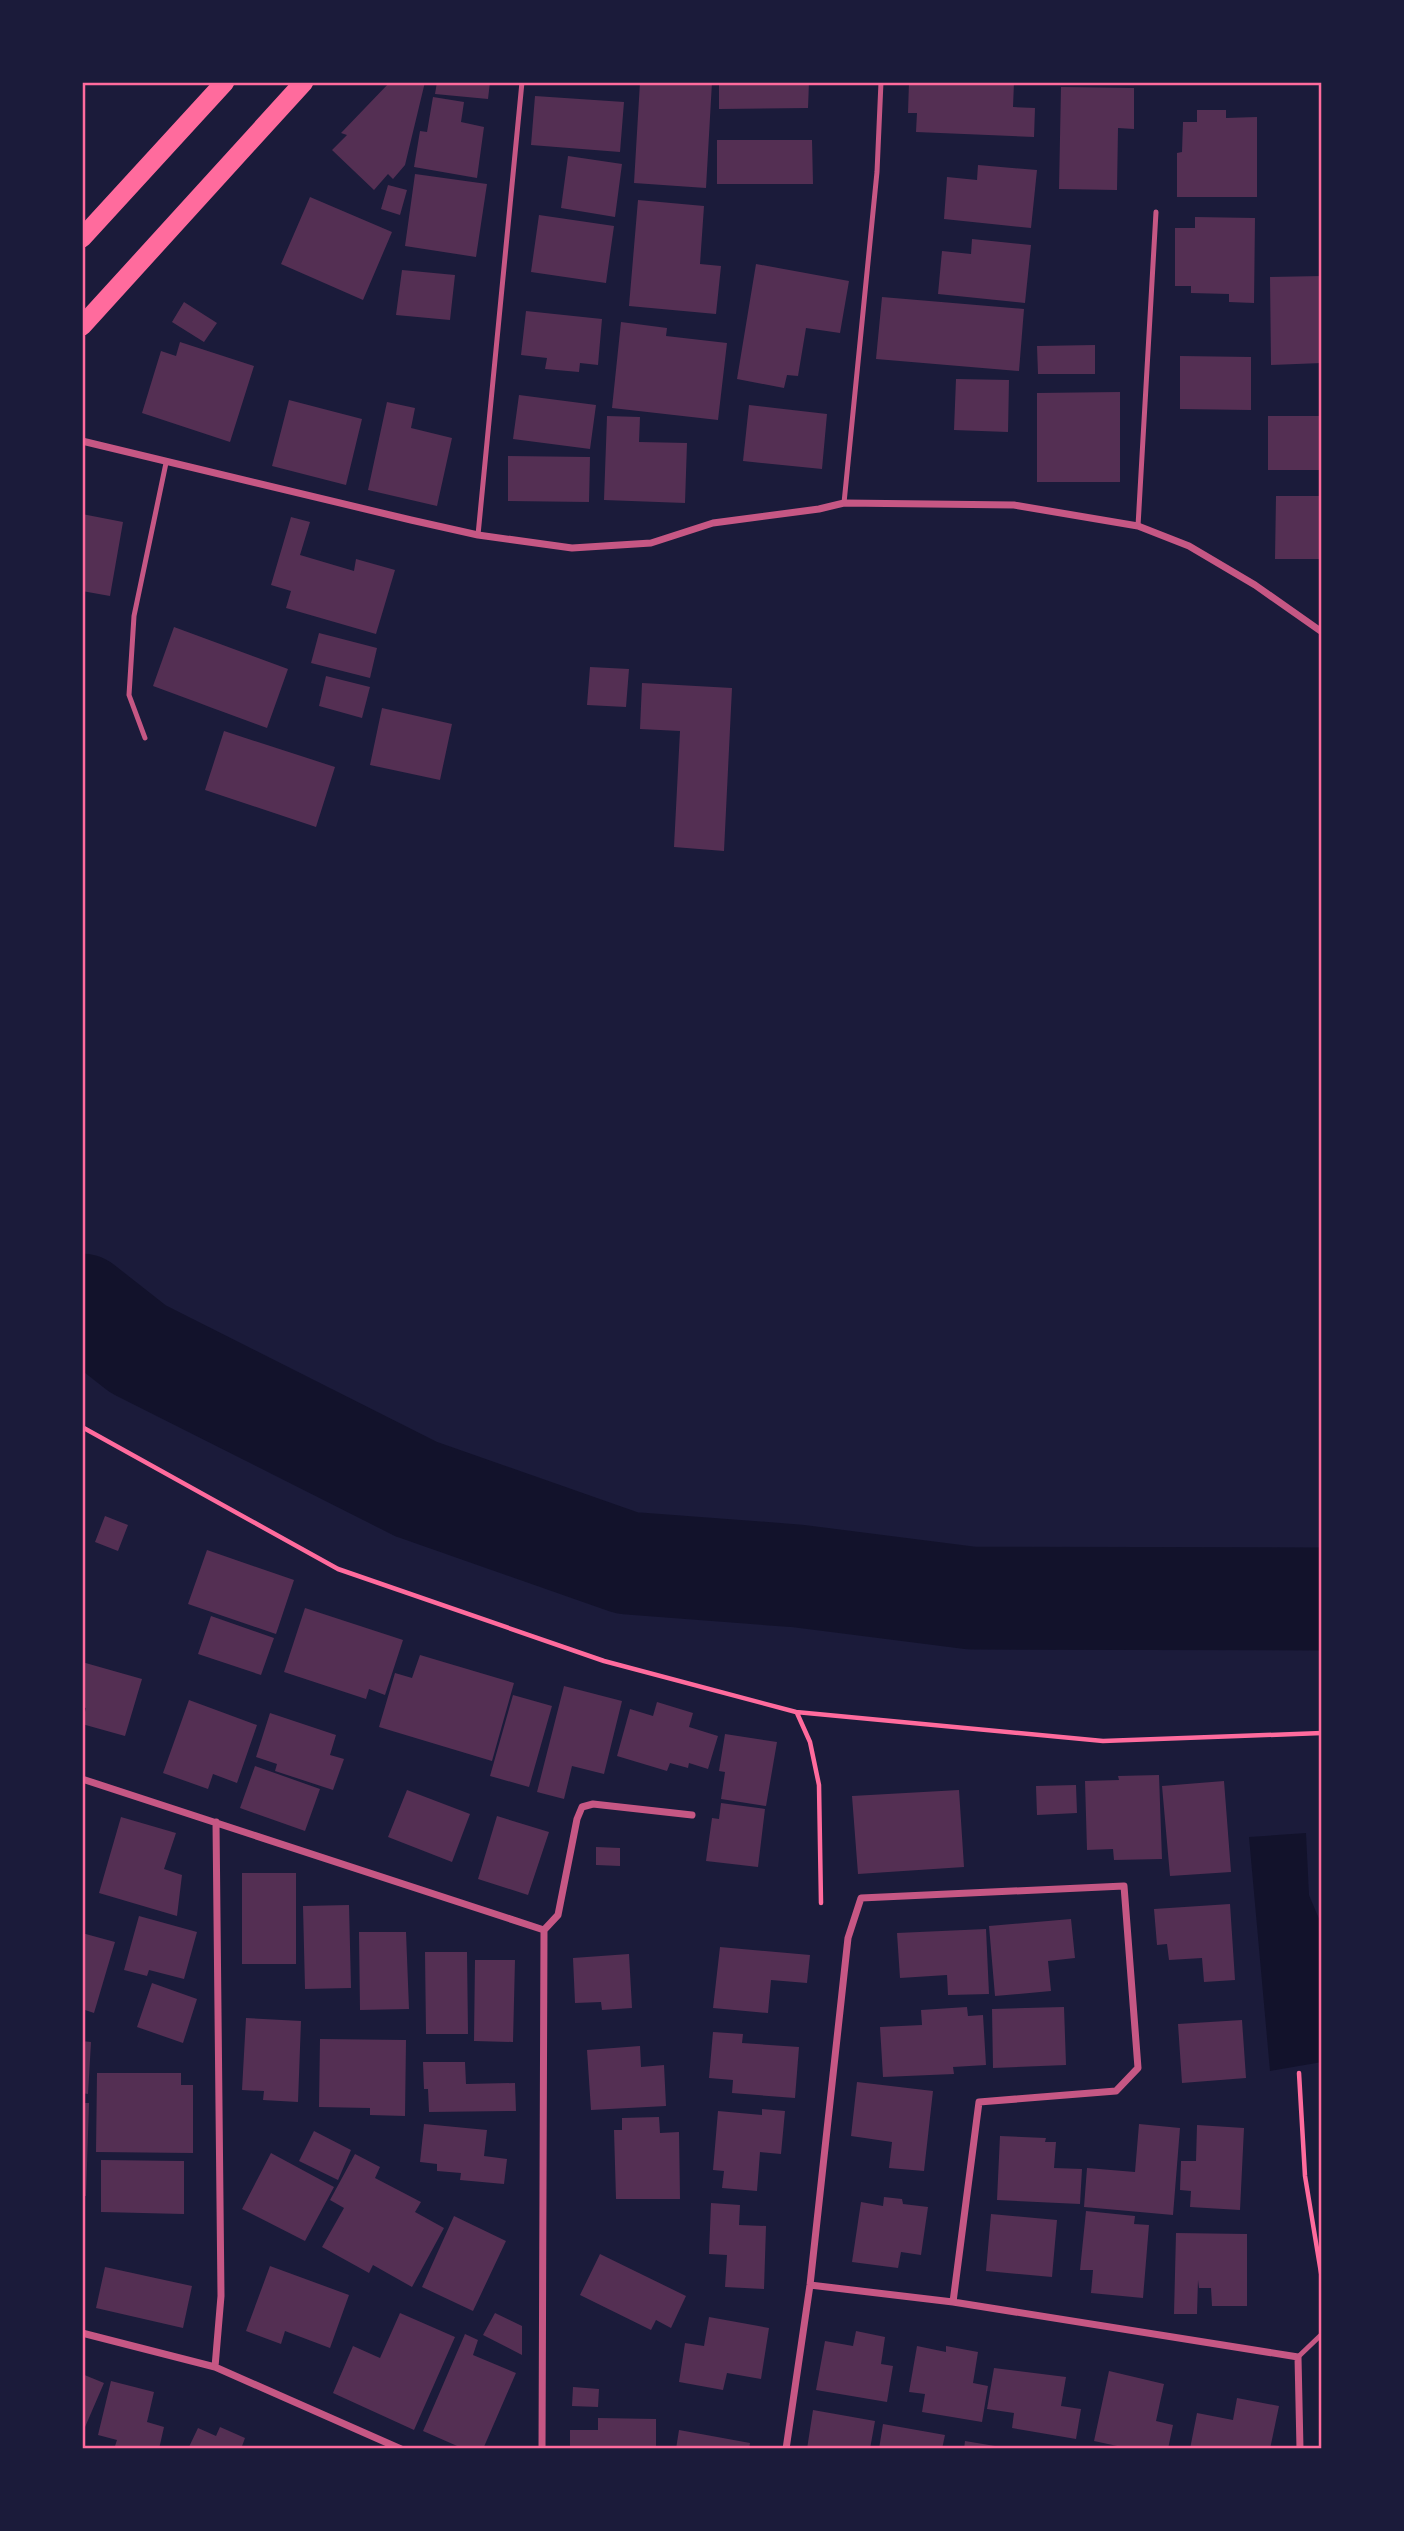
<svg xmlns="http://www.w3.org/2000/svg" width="1404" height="2531" viewBox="0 0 1404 2531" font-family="Quicksand,sans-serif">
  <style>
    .water { fill: #12122b }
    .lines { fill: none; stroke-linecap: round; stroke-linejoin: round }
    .river { stroke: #12122b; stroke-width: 103 }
    .building { fill: #542f53 }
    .path { stroke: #ff6b9d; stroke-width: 4.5 }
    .service { stroke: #c65784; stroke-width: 5 }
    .minor { stroke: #c65784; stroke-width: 7 }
    .trunk { stroke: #ff6b9d; stroke-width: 19 }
    .neatline { fill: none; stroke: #ff6b9d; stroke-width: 2.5 }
  </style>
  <rect width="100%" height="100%" fill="#1b1b3a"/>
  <path class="water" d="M1306,1833L1309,1895L1322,1926V2062L1270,2071L1249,1837Z"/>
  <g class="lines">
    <path class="river" d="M82,1305L138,1349L416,1489L627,1563L798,1576L971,1598L1322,1599"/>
  </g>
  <path class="building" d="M390,82H425L405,165L393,179L388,174L374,190L332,150L347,135L341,133Z
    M437,82H490L488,99L435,94Z
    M640,82H712L706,188L634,183Z
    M719,82H809L808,108L719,109Z
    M909,82H1014L1013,107L1035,108L1034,137L916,132L917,113H908Z
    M1061,87L1134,88V129L1118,128L1117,190L1059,189Z
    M535,96L624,102L620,152L531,145Z
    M433,97L464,102L461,122L484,127L477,178L414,167L420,131L427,132Z
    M1197,110H1226V118L1257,117V197H1177V153L1182,152L1183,122H1197Z
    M717,140H812L813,184H717Z
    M568,156L622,164L615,217L561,208Z
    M978,165L1037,170L1031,228L944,219L947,177L977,180Z
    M415,174L487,184L476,257L405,246Z
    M388,185L407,190L400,215L381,209Z
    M310,197L392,232L363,300L281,264Z
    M638,200L704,206L700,264L721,266L716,314L629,306Z
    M539,215L614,226L606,283L531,272Z
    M1195,217L1255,218L1254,303L1229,302V294L1191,293V286H1175V228H1195Z
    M972,239L1031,245L1025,303L938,294L942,251L971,254Z
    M756,264L849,281L840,333L806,328L798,376L787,375L784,388L737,379Z
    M402,270L455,275L450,320L396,315Z
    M1322,276V363L1271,365L1270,277Z
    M882,297L1024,309L1019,371L876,359Z
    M184,302L217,323L204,342L172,322Z
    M526,311L602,319L598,365L580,363L579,372L545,369L547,358L521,355Z
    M621,322L667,328L666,336L727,343L718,420L612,408Z
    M180,342L254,366L230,442L142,413L161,351L176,356Z
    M1095,345V374H1038L1037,346Z
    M1180,356L1251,357V410L1180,409Z
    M956,379L1009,380L1008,432L954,430Z
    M1120,392V482H1037V393Z
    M519,395L596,405L590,449L513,439Z
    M289,400L362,419L346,485L272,466Z
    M387,402L415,408L411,428L452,438L437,506L368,490Z
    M749,405L827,414L822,469L743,461Z
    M607,416L640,417L639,442L687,443L685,503L604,500Z
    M1268,416H1322V470H1268Z
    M508,456L590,457L589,502L508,501Z
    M1276,496H1322V559H1275Z
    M82,514L123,522L110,596L82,591Z
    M291,517L310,522L300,555L354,571L356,559L395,570L376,634L286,608L291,591L271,585Z
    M174,627L288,669L267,728L153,686Z
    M319,633L377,648L370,678L311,663Z
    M590,667L629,669L626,707L587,705Z
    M326,676L370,687L362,718L319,706Z
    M642,683L732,688L724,851L674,847L680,731L640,729Z
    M382,708L452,724L440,780L370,765Z
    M224,731L335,767L316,827L205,790Z
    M105,1516L128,1525L118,1551L95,1542Z
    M207,1550L294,1580L276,1634L188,1604Z
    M305,1608L403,1640L385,1695L369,1689L366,1699L284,1672Z
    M211,1616L274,1638L261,1675L198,1654Z
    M420,1655L514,1683L492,1761L379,1727L395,1673L412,1678Z
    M82,1662L142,1679L125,1736L82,1724L86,1708L82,1707Z
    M564,1686L622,1701L604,1774L572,1766L564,1799L537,1792Z
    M513,1695L552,1706L529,1787L490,1776Z
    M189,1700L257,1725L237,1783L213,1774L208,1789L163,1773Z
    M657,1702L693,1713L689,1727L718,1736L708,1769L689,1763L688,1768L670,1763L667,1771L617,1756L630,1709L653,1716Z
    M270,1713L336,1735L330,1755L344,1759L333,1790L275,1771L277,1764L256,1757Z
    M725,1734L777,1742L766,1806L721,1799L725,1772L719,1771Z
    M255,1766L320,1789L305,1831L240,1808Z
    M1159,1775L1162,1859L1114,1860L1113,1849L1087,1850L1085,1781L1119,1780L1118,1776Z
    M1224,1781L1231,1872L1170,1876L1162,1786Z
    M1076,1785L1077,1813L1037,1815L1036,1786Z
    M407,1790L470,1814L452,1862L388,1837Z
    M959,1790L964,1867L858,1874L852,1796Z
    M721,1803L765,1809L758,1867L706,1861L712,1818L719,1819Z
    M497,1816L549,1832L528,1895L478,1879Z
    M121,1817L176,1833L164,1869L182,1875L177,1916L99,1893Z
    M596,1847L620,1848V1866L596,1865Z
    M242,1873H296V1964H242Z
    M1230,1904L1235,1980L1204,1982L1202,1958L1169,1960L1167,1944L1157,1945L1154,1909Z
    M349,1905L351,1988L305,1989L303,1906Z
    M139,1916L197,1932L184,1979L149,1970L147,1976L124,1970Z
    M1071,1919L1075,1958L1048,1961L1051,1991L995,1996L989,1926Z
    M986,1929L989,1994L948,1995L947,1975L900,1978L897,1933Z
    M359,1932H406L409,2009L360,2010Z
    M82,1933L115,1942L94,2013L82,2009Z
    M720,1947L810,1955L807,1983L771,1980L768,2013L713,2008Z
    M425,1952H467L468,2034H426Z
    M629,1954L632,2008L602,2010L601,2002L575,2003L573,1958Z
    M475,1960H515L513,2042L474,2041Z
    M152,1983L197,1999L183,2043L137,2027Z
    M967,2007L968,2016L983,2015L986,2065L953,2067L954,2074L883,2077L880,2027L922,2025L921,2010Z
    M1064,2007L1066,2065L993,2068L992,2009Z
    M246,2018L301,2021L298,2102L263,2100L264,2091L242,2090Z
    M1242,2020L1246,2078L1182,2083L1178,2024Z
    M713,2032L743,2034L742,2043L799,2047L795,2098L732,2093L733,2080L709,2078Z
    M320,2039L406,2040L405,2116L370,2115V2108L319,2107Z
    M82,2041L91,2042L88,2094L82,2093Z
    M640,2046L641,2067L664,2065L666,2106L591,2110L587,2050Z
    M423,2062H465L466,2084L515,2083L516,2111L429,2112L428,2089H424Z
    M97,2073H181V2085H193V2153L96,2152Z
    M857,2082L933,2091L924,2171L889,2168L892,2142L851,2136Z
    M82,2103H89L86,2196H82Z
    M762,2109L785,2111L781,2154L760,2152L757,2191L722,2188L724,2171L713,2170L718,2111L762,2115Z
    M659,2117L660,2133L679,2132L680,2199H616L614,2130H622V2118Z
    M424,2124L487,2130L484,2156L507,2159L504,2184L460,2180L461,2173L437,2171V2164L420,2162Z
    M1139,2124L1180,2128L1173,2215L1084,2207L1087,2168L1135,2172Z
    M1197,2125L1244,2128L1240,2210L1190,2207L1191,2191L1180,2190L1181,2161H1196Z
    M314,2131L351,2150L338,2180L299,2161Z
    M1000,2136L1046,2138L1045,2142H1056L1054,2168L1082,2169L1080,2204L997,2200Z
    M271,2153L334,2187L305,2241L242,2209Z
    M355,2154L380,2167L375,2178L421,2202L415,2212L444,2228L412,2287L373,2265L369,2273L322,2247L344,2208L330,2200Z
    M101,2160L184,2161V2214L101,2212Z
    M884,2197L902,2199L903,2204L928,2207L921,2255L901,2252L898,2268L852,2262L861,2202L883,2206Z
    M711,2203L740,2205L739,2225L766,2226L764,2289L725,2287L727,2255L709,2254Z
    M1086,2211L1135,2216L1134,2224L1149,2225L1143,2298L1091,2293L1093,2270H1080Z
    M991,2214L1057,2220L1052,2277L986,2271Z
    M454,2216L506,2241L473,2311L422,2287Z
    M1176,2233L1247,2234V2306H1212L1211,2288H1199L1198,2280L1197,2314H1174Z
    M600,2254L686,2296L671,2328L656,2320L651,2330L580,2295Z
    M270,2266L349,2295L330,2348L285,2331L281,2344L246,2331Z
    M105,2267L192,2286L183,2328L96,2308Z
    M400,2313L455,2337L414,2430L333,2393L353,2346L380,2358Z
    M495,2313L522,2326V2355L483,2335Z
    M709,2317L769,2328L761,2379L727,2373L723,2390L679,2382L685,2343L704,2346Z
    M856,2331L885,2337L881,2364L893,2366L887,2402L816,2390L825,2341L853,2346Z
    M465,2334L478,2340L473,2355L516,2373L483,2449H464L423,2431Z
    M917,2346L946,2352V2346L978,2352L973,2383L988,2386L982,2422L922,2412L925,2394L909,2392Z
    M994,2368L1066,2377L1061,2406L1081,2409L1076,2439L1012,2428L1014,2413L987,2409Z
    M1109,2371L1164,2384L1156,2421L1173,2425L1168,2449H1131L1094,2441Z
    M82,2374L104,2383L82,2434Z
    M111,2381L154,2392L147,2422L164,2427L159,2449H114L117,2440L98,2435Z
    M573,2387L599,2389L598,2407L572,2406Z
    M1237,2398L1279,2406L1270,2449H1190L1197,2413L1233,2420Z
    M813,2410L875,2421L870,2449H807Z
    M598,2418L656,2419V2449H570V2430H598Z
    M883,2424L945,2435L942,2449H879Z
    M220,2427L245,2438L241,2449H188L198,2428L216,2436Z
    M679,2430L750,2443L749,2449H676Z
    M965,2441L1001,2447V2449H964Z"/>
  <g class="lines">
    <path class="path" d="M82,1427L338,1569L604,1661L796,1712L1103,1741L1322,1733
      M797,1713L810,1742L819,1785L821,1903
      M1299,2073L1305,2176L1322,2279"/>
    <path class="service" d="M844,503L877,172L881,82
      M1138,526L1156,212
      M478,535L522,82
      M145,738L129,695L134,616L166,463
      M1298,2357L1322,2334"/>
    <path class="minor" d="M82,441L411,520L478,535L572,548L651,543L713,523L819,509L844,503L1014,505L1138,526L1189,546L1255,585L1322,632
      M82,1779L544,1930
      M216,1822L221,2296L215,2367L401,2449
      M810,2285L953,2302L1298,2357L1300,2449
      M82,2333L215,2367
      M542,2449L544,1930L558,1915L577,1819L582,1807L593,1804L692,1815
      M786,2449L810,2285L848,1938L861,1898L1124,1886L1138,2068L1116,2091L979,2102L953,2302"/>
    <path class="trunk" d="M82,238L225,82
      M82,326L304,82"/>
  </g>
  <rect width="1404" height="2531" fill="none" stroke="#1b1b3a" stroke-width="168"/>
  <rect x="84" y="84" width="1236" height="2363" class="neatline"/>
</svg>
